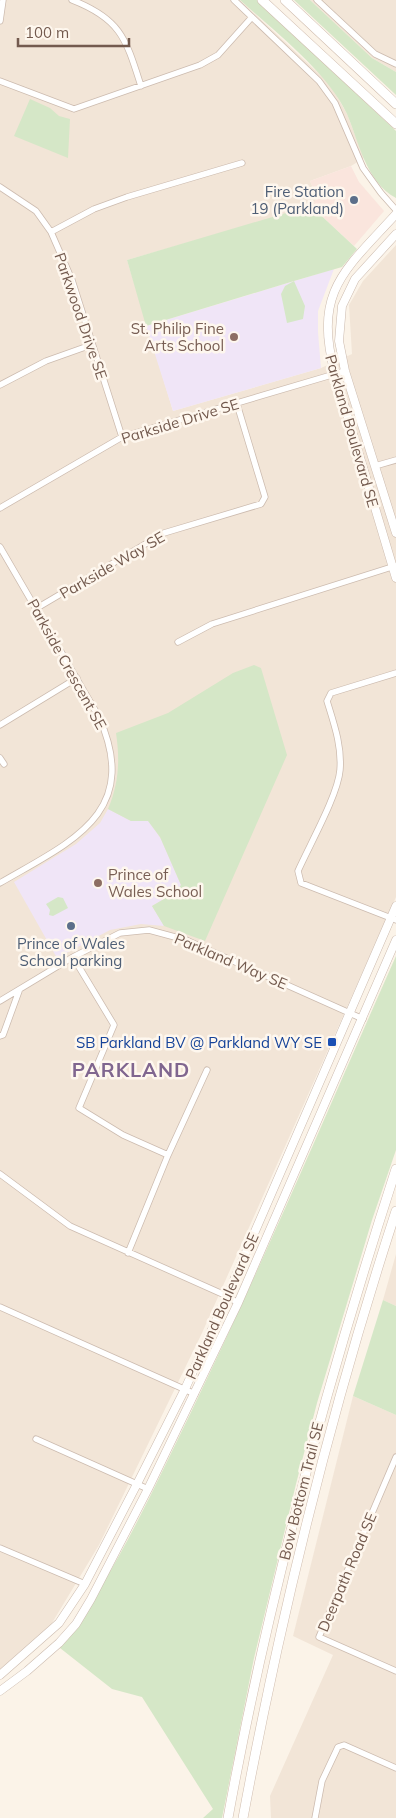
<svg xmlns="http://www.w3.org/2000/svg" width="396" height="1818" viewBox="0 0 396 1818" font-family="Mulish,sans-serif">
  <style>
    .residential { fill: #f2e5d7 }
    .commercial { fill: #fae5dd }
    .education { fill: #f0e5f7 }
    .green { fill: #d5e7c7 }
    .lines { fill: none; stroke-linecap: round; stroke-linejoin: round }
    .minor-casing { stroke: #ccbbaf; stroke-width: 7 }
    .tertiary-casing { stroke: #ccbbaf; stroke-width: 9 }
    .secondary-casing { stroke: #d0bdaf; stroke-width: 10 }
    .minor { stroke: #fff; stroke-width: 5.5 }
    .tertiary { stroke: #fff; stroke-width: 8 }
    .secondary { stroke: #fff; stroke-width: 9 }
    .service-dot { fill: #5c6f8a; stroke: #fef7ee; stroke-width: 2 }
    .education-dot { fill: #8d6e63; stroke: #fef7ee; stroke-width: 2 }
    .transit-dot { fill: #1a4fb4; stroke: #fef7ee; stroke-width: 2 }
    .labels { text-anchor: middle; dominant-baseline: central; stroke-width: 5; stroke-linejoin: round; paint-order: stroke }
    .service-label { font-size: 15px; fill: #4e5e75; stroke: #fef7ee; text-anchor: end }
    .street-label { font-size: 15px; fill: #735a4e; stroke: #fef7ee }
    .education-label { font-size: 15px; fill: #785e54; stroke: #fef7ee; text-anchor: end }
    .transit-label { font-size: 15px; fill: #164399; stroke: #fef7ee; text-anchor: end }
    .district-label { font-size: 20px; font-weight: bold; letter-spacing: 1px; fill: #80668f; stroke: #fef7ee }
  </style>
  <rect width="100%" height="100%" fill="#fbf3e8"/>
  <path class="residential" d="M0,0H240L330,84L347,114L364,158L351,166L310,181L317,197L312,207L127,260L173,411L321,368L352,354L349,305L363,281L396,245V897L202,1333L99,1545L52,1623L13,1663L0,1671Z
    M310,0H396V72L372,58Z
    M396,1254V1306L383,1300Z
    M353,1396L396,1415V1818H271L270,1796L333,1655L293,1636Z"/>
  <path class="commercial" d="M351,166L359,182L384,211L354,246L312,207L317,197L310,181Z"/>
  <path class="education" d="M334,269L318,311V332L321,368L173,411L146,326Z
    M108,809L131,821L148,820L161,839L181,885L176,892L152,906L164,926L141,924L110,930L57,958L14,882L76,844L100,823Z"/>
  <path class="green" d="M240,0H257L396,131V198C366,182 359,142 347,114C327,71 275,32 240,0Z
    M294,0H310L372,58L396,72V95Z
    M30,99L50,108L59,116L70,119L68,158L14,136Z
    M306,207H312L357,249L342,267L294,281L305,306L303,319L287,323L281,294L285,286L294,281L146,326L127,260Z
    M254,665L261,668L287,755L205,941L164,926L152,906L176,892L181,885L160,837L148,821H131L108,809C119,783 120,760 116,733L168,713L233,673Z
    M58,897L63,898L68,908L53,916L49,915L50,910L46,904Z
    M396,956V1150L372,1220L317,1403L296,1484L254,1658L222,1818H203L213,1809L142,1697L112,1689L60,1648C115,1575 153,1490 193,1408C265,1259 329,1107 396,956Z
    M383,1300L396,1306V1415L353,1396Z"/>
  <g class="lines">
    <defs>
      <path id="minor" d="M72,0C121,19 126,39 141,86
        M234,0L319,81L335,103L363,168L381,193L396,210
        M317,0L375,54L396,64
        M0,21L3,0
        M0,81L74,109L200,65L218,55L252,17
        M0,187L36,211L51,232L72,280L122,437
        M51,232L94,209L127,197L242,163
        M0,385L46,361L91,345
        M375,466L396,460
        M0,508L122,437L345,371
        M0,547L99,717C142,814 70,842 0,883
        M37,608L164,533L261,504L265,497L237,404
        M178,642L212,624L395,566
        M396,673L331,693L327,701C334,724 342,746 340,770C338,795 309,846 298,871L301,883L396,920
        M0,725L77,678
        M0,758L4,764
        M73,957L114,1025L79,1108L123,1135L168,1155
        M0,1001L73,957L120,933L149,930L186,940L363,1019
        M0,1036L3,1035L19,991
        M0,1174L70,1226L227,1296L238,1303
        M128,1253L168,1155L207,1070
        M0,1307L195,1394
        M36,1439L148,1489
        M396,1457L319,1637L396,1671
        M0,1548L85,1584
        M315,1818L322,1781L338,1747L344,1745L396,1768"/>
      <path id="tertiary" d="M396,214C344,271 313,291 335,374L396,578
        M396,234L355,279L342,306L339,341L345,371L396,533
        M0,1675L59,1623L85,1584L137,1484L185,1389L227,1296L396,906
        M0,1691L27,1671L59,1643L76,1624L91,1599L148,1489L238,1303L396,940"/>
      <path id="secondary" d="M262,0L396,124
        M285,0L396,104
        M228,1818C268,1597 327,1382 396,1169
        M243,1818C281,1613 331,1410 396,1211"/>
    </defs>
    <use href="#minor" class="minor-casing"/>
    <use href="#tertiary" class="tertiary-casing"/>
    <use href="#secondary" class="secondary-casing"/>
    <use href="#minor" class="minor"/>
    <use href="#tertiary" class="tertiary"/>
    <use href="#secondary" class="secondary"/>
  </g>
  <g class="service-dot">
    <circle cx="354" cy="200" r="5"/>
    <circle cx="71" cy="926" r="5"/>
  </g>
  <g class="education-dot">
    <circle cx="234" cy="337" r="5"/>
    <circle cx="98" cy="883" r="5"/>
  </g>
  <rect class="transit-dot" x="327" y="1037" width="10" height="10" rx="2.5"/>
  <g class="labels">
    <g class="service-label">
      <text x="344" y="191">Fire Station<tspan x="344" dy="17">19 (Parkland)</tspan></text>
      <text x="71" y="943" text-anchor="middle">Prince of Wales<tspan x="71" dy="17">School parking</tspan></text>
    </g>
    <g class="street-label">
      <text transform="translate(81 316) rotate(71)">Parkwood Drive SE</text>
      <text transform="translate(180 421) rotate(-17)">Parkside Drive SE</text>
      <text transform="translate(352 431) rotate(74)">Parkland Boulevard SE</text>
      <text transform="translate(112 565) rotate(-30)">Parkside Way SE</text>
      <text transform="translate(67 664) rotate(61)">Parkside Crescent SE</text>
      <text transform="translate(231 961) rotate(23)">Parkland Way SE</text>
      <text transform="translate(222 1306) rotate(-66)">Parkland Boulevard SE</text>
      <text transform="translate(301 1491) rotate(-76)">Bow Bottom Trail SE</text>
      <text transform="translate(347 1572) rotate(-67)">Deerpath Road SE</text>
    </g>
    <g class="education-label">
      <text x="224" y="328">St. Philip Fine<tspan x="224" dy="17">Arts School</tspan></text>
      <text x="108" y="874" text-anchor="start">Prince of<tspan x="108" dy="17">Wales School</tspan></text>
    </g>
    <g class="transit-label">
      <text x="322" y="1042">SB Parkland BV @ Parkland WY SE</text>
    </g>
    <g class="district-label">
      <text x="131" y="1069">PARKLAND</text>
    </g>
  </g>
  <path d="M18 38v8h111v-8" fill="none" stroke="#735a4e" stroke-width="2.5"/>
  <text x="25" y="38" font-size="15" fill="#735a4e" stroke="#fef7ee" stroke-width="4" paint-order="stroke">100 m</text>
</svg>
